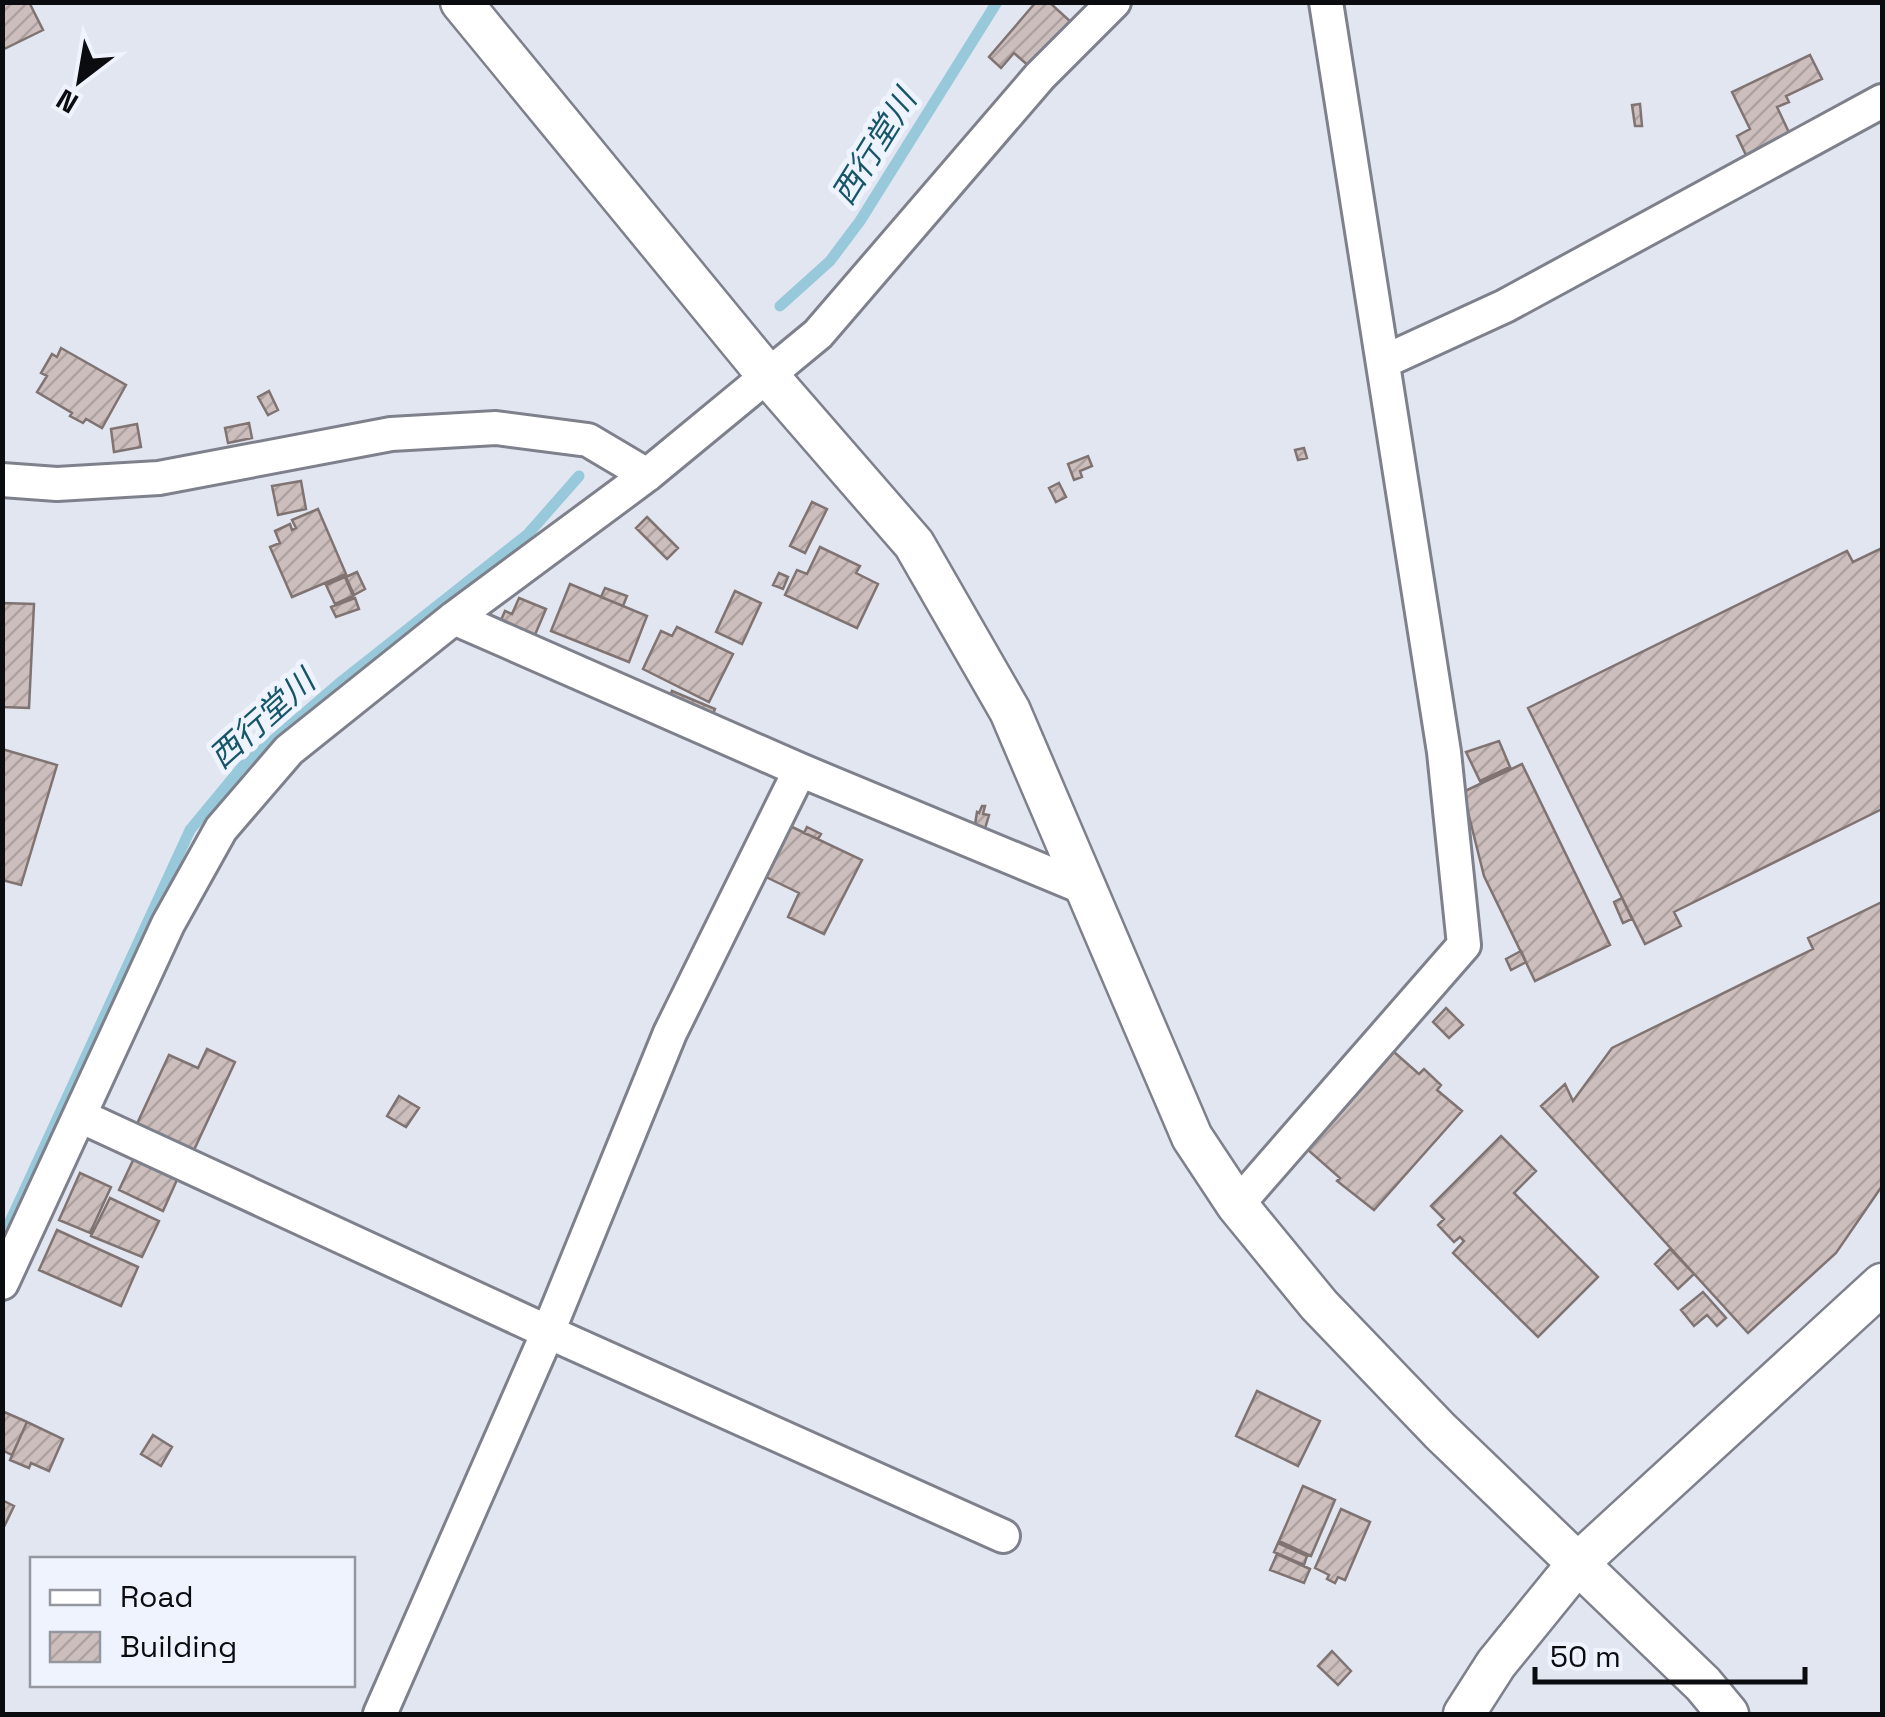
<svg xmlns="http://www.w3.org/2000/svg" width="1885" height="1717" viewBox="0 0 1885 1717" font-family="'Space Grotesk','Noto Sans JP',sans-serif">
  <style>
    .lines { fill: none; stroke-linecap: round; stroke-linejoin: round }
    .stream { stroke: #98c9db; stroke-width: 11 }
    .building { fill: url(#building-hatch); stroke: #807473; stroke-width: 2.5 }
    .minor-casing { stroke: #7e818b; stroke-width: 38 }
    .tertiary-casing { stroke: #7e818b; stroke-width: 45 }
    .minor { stroke: #fff; stroke-width: 32 }
    .tertiary { stroke: #fff; stroke-width: 40 }
    .labels { text-anchor: middle; dominant-baseline: central; stroke-width: 10; stroke-linejoin: round; paint-order: stroke }
    .water-label { font-size: 32px; font-style: italic; fill: #155669; stroke: #eff3fe }
  </style>
  <defs>
    <pattern id="building-hatch" width="6" height="6" patternUnits="userSpaceOnUse" patternTransform="scale(2.5)"><rect width="6" height="6" fill="#ccbebd"/><path d="M-1 1l2-2M0 6l6-6M5 7l2-2" fill="none" stroke="#aea2a1"/></pattern>
  </defs>
  <rect width="100%" height="100%" fill="#e2e6f1"/>
  <g class="lines">
    <path class="stream" d="M780,306L830,261L860,221L997,2
      M2,1239L190,830L242,767L342,681L528,534L579,476"/>
  </g>
  <path class="building" d="M2,2H29L43,30L2,50Z
    M1036,2H1049L1071,22L1031,68L1014,53L1001,68L989,57Z
    M1810,55L1822,79L1786,96L1789,102L1777,107L1792,139L1758,155L1757,150L1746,155L1737,136L1750,129L1732,92Z
    M1640,104L1642,126H1635L1632,105Z
    M61,348L126,385L102,428L86,419L83,423L70,416L72,413L37,392L47,376L41,373L52,354L57,357Z
    M269,391L278,410L268,415L258,397Z
    M249,423L252,438L228,443L225,428Z
    M137,424L141,447L114,452L111,429Z
    M1304,448L1307,458L1298,460L1295,450Z
    M1088,456L1092,466L1080,471L1082,477L1074,480L1068,464Z
    M301,481L306,509L278,515L272,486Z
    M1059,483L1066,497L1056,502L1049,488Z
    M812,502L827,509L805,553L790,546Z
    M318,509L346,574L292,597L270,547L280,543L275,531L290,524L292,530L296,528L292,520Z
    M647,517L678,548L667,559L636,528Z
    M820,547L860,566L856,573L878,584L857,628L785,595L797,570L807,574Z
    M1882,548V809L1674,912L1681,926L1645,944L1528,708L1847,551L1853,562Z
    M357,572L365,589L354,595L346,577Z
    M779,573L788,577L783,589L773,585Z
    M345,577L353,596L335,604L326,585Z
    M570,584L647,616L629,662L551,631Z
    M605,588L627,596L623,606L601,597Z
    M735,591L761,603L742,644L716,632Z
    M355,598L359,609L336,617L331,607Z
    M519,598L546,609L531,644L497,629L505,611L512,614Z
    M2,603L34,604L29,708L2,707Z
    M677,627L733,654L709,702L643,669L661,631L672,636Z
    M672,691L715,709L711,719L668,701Z
    M1499,741L1510,767L1480,781L1466,752Z
    M2,749L57,765L21,885L2,880Z
    M1522,764L1610,945L1535,981L1484,876L1463,792Z
    M982,806H985L983,814L989,815L984,832L974,831L977,812L979,813Z
    M790,826L862,860L824,934L788,917L799,893L766,877Z
    M807,827L821,834L818,839L804,833Z
    M1622,898L1632,919L1623,923L1614,902Z
    M1882,902V1186L1836,1253L1748,1333L1541,1106L1565,1084L1573,1101L1612,1048L1813,949L1808,938Z
    M1521,951L1526,962L1511,970L1506,959Z
    M1446,1008L1463,1025L1449,1038L1433,1022Z
    M207,1049L235,1062L193,1152L136,1126L169,1055L198,1068Z
    M1394,1052L1419,1074L1424,1069L1441,1085L1437,1090L1462,1111L1374,1210L1337,1181L1340,1178L1308,1150Z
    M399,1096L419,1108L406,1127L387,1116Z
    M1501,1136L1536,1171L1514,1193L1598,1277L1538,1337L1453,1253L1464,1241L1460,1237L1454,1242L1438,1225L1444,1219L1431,1206Z
    M137,1152L180,1173L163,1211L119,1190Z
    M80,1173L111,1187L90,1233L59,1220Z
    M110,1198L159,1221L142,1257L91,1236Z
    M57,1230L138,1267L121,1306L39,1270Z
    M1670,1249L1694,1274L1678,1289L1655,1264Z
    M1703,1292L1726,1318L1717,1326L1707,1315L1694,1326L1681,1310Z
    M1257,1391L1320,1421L1298,1466L1236,1436Z
    M2,1411L27,1422L12,1455L2,1450Z
    M27,1422L63,1439L49,1471L31,1463L29,1468L10,1460Z
    M153,1435L172,1447L161,1466L141,1454Z
    M1303,1486L1335,1500L1311,1556L1279,1541Z
    M2,1500L14,1506L2,1531Z
    M1341,1509L1370,1522L1345,1580L1338,1577L1335,1583L1327,1579L1329,1575L1315,1568Z
    M1278,1543L1307,1556L1304,1565L1274,1552Z
    M1277,1554L1310,1569L1304,1583L1270,1570Z
    M1332,1651L1351,1671L1338,1685L1318,1666Z"/>
  <g class="lines">
    <defs>
      <path id="minor" d="M1383,362L1505,306L1882,101
        M2,480L57,484L159,478L391,434L496,428L588,440L647,475
        M454,618L800,770L1089,890
        M80,1116L548,1332L1003,1536
        M1237,1205L1464,945L1444,752L1326,2
        M2,1283L168,924L221,829L289,750L454,618L647,475L818,334L1040,76L1114,2
        M380,1714L548,1332L670,1033L800,770"/>
      <path id="tertiary" d="M461,2L769,377L914,544L1010,711L1192,1137L1237,1205L1319,1305L1440,1431L1703,1684L1728,1714
        M1464,1714L1496,1664L1578,1563L1882,1284"/>
    </defs>
    <use href="#minor" class="minor-casing"/>
    <use href="#tertiary" class="tertiary-casing"/>
    <use href="#minor" class="minor"/>
    <use href="#tertiary" class="tertiary"/>
  </g>
  <g class="labels">
    <g class="water-label">
      <text transform="translate(874 147) rotate(-58)">西行堂川</text>
      <text transform="translate(262 719) rotate(-42)">西行堂川</text>
    </g>
  </g>
  <rect width="1885" height="1717" fill="none" stroke="#0b0c0f" stroke-width="10"/>
  <rect x="30" y="1557" width="325" height="130" fill="#eff3fe" stroke="#94979e" stroke-width="2.5"/>
  <rect x="50" y="1590" width="50" height="15" fill="#ffffff" stroke="#94979e" stroke-width="2.5"/>
  <text x="120" y="1607" font-size="30" fill="#0b0c0f">Road</text>
  <rect x="50" y="1632" width="50" height="30" fill="url(#building-hatch)" stroke="#94979e" stroke-width="2.5"/>
  <text x="120" y="1657" font-size="30" fill="#0b0c0f">Building</text>
  <g transform="translate(80 80) rotate(211)" stroke="#eff3fe" stroke-width="8" paint-order="stroke">
  <path d="M0-8L18 38L0 25L-18 38Z" fill="#0b0c0f"/>
  <text y="-15" font-size="28" font-weight="bold" text-anchor="middle" fill="#0b0c0f">N</text>
  </g>
  <path d="M1535 1667v15h270v-15" fill="none" stroke="#0b0c0f" stroke-width="5"/>
  <text x="1550" y="1667" font-size="30" fill="#0b0c0f" stroke="#eff3fe" stroke-width="8" paint-order="stroke">50 m</text>
</svg>
